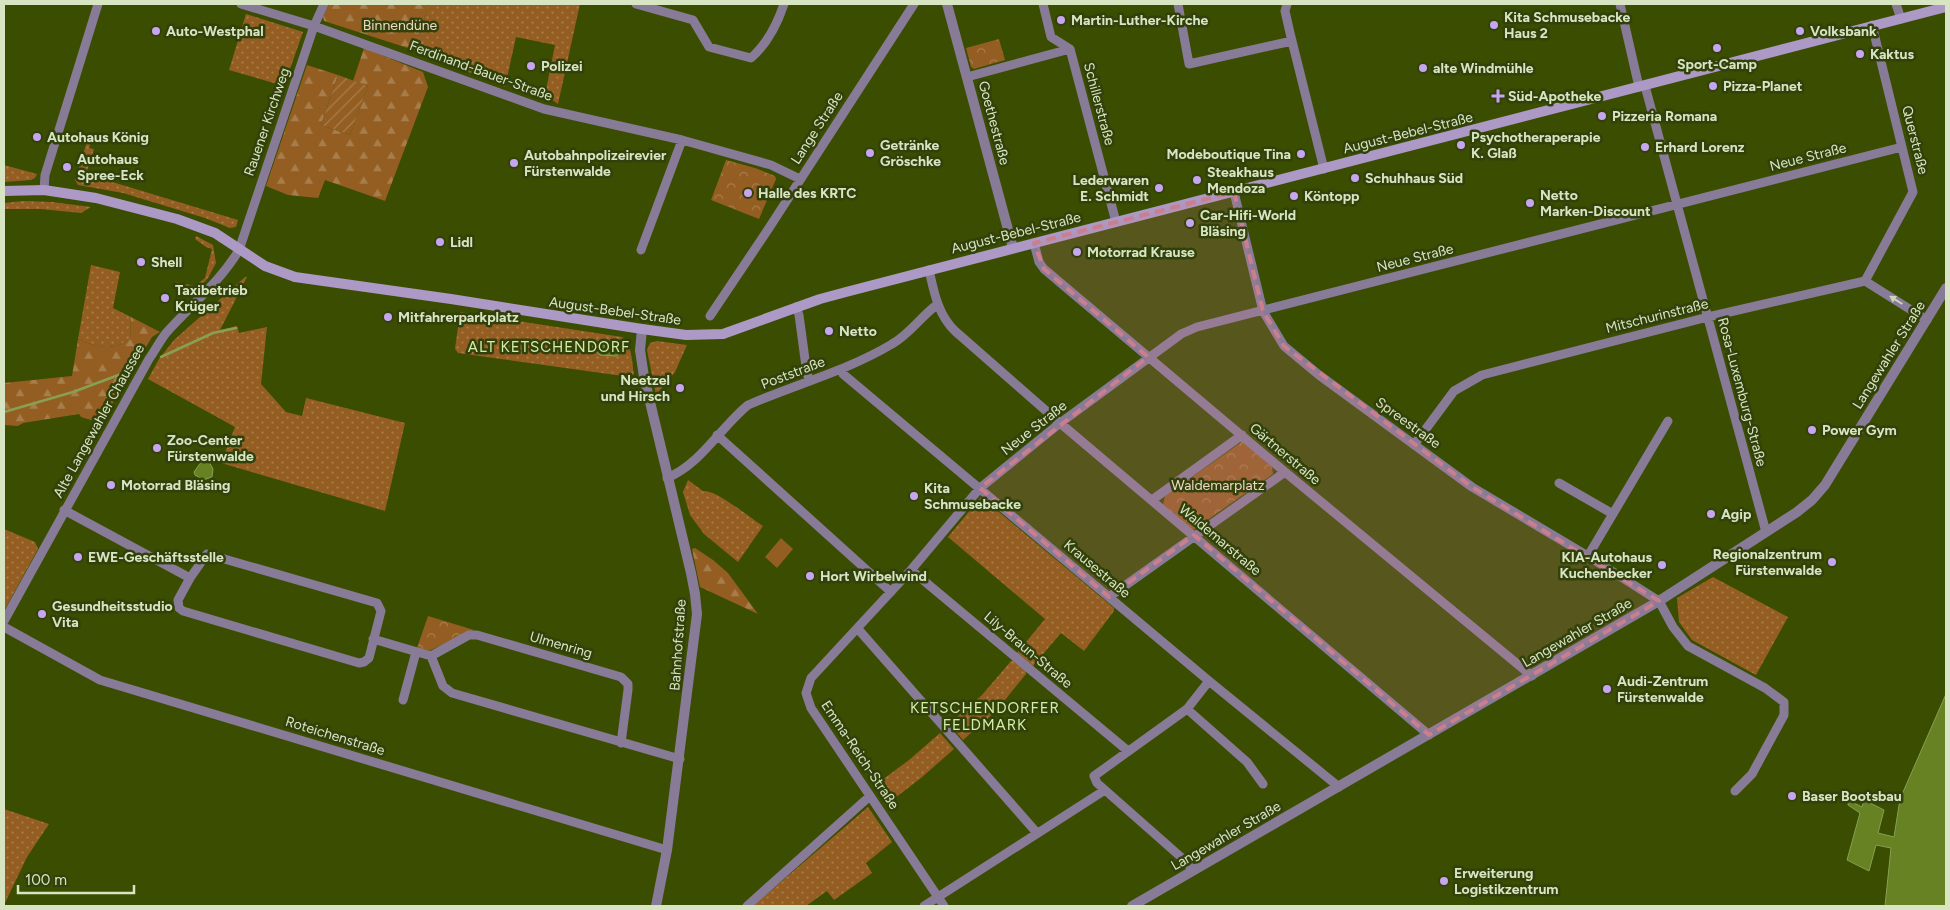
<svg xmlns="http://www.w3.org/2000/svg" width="1950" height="910" viewBox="0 0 1950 910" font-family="Figtree,sans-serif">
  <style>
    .grass { fill: url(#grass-dots) }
    .forest { fill: url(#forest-firs) }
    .park { fill: url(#park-crowns) }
    .garden { fill: url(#garden-furrows) }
    .pitch { fill: #945e23 }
    .water { fill: #668222; stroke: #88a052 }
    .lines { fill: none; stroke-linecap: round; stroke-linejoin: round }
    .stream { stroke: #88a052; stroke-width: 2.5 }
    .minor { stroke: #877b97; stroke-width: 9 }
    .tertiary { stroke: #877b97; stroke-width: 10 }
    .secondary { stroke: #ac99c5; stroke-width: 10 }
    .oneway { fill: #ccd5bc }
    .marked { fill: #cd7e8e; fill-opacity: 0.2; stroke: #cd7e8e; stroke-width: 4; stroke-dasharray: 10 6; stroke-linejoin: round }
    .poi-dot { fill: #c7a6f0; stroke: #32410b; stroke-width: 2 }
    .labels { text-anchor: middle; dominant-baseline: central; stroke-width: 5; stroke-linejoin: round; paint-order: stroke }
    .poi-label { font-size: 14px; font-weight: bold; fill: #d8e5c2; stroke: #32410b; text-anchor: start }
    .park-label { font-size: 14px; fill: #eed8c4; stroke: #32410b }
    .street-label { font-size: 14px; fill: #d8e5c2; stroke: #32410b }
    .neighbourhood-label { font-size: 15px; letter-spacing: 1px; fill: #d4eea6; stroke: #32410b }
  </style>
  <defs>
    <pattern id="grass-dots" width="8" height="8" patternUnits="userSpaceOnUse" patternTransform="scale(1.25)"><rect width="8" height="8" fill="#945e23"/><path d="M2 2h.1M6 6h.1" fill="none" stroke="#a77d4b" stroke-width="1.8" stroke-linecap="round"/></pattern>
    <pattern id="forest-firs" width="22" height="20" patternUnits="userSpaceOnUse" patternTransform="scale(1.25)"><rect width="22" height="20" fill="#945e23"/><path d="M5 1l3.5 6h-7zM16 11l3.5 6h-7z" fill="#a77d4b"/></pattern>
    <pattern id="park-crowns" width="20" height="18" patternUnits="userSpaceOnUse" patternTransform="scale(1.25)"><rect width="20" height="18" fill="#945e23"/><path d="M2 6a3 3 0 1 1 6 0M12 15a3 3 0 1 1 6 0" fill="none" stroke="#a77d4b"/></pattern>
    <pattern id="garden-furrows" width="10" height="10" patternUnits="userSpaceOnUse" patternTransform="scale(1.25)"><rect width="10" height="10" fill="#945e23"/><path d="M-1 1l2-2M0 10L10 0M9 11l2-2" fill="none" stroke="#a77d4b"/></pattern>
  </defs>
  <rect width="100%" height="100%" fill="#3a4d00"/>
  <path class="grass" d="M429,4H580L558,104L545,95L555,45L516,37L505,87L414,50Z
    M246,14L303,32L284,86L229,70Z
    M89,135L93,137L89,148L94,149L86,174L238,220L236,227L230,228L205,218L123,193L78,185L75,180Z
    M4,165L37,174L35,178L31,180L4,182Z
    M23,201L52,202L91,207L81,213L41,209H4V203Z
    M196,236L213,245L216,263L208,278L198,289H188L174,286L176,282L195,286L205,278L212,249L206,247L195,239Z
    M91,265L120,272L113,308L131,317L130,339C112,352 96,347 78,339Z
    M245,277H247L220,330L237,326L239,333L267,327L261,384L286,412L302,416L306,398L405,423L385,511L221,463L235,427L148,379L159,359L174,340Z
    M460,312L622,337C632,344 632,362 634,374L630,377L458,353L455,349Z
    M657,341L687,345L675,372L656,395L647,350L650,343Z
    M688,480L703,491C716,489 750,518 763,526L738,562L704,534L690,515L683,492Z
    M981,497L1114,608V611L1084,651L1061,633L1032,667L1016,654L1045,619L948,537Z
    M4,529L35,542L38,549L5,609Z
    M1713,577L1788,617L1756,675L1692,640L1679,622L1677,598Z
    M1014,660L1026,669V674L996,711L963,740L949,724L982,695L1011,661Z
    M940,733L954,749L921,778L886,805L874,786L909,760Z
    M868,807L892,842L866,863L872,873L834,900L827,891L806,906H753Z
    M4,809L49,824L27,857L4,905Z"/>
  <path class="forest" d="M329,4H429L414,50L324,21L323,17Z
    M364,48L423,72L428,87L385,201L325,180L318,198L288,195L266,186L307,65L338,75L321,125L350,135L368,86L353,81Z
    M131,317L160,332L152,337L101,423L81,417L79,414L23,423L18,426L4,425V383L72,376L78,339C96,347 112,352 130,339Z
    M695,548L713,560L728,573L758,614L700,587L692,549Z"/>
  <path class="park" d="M999,39L1005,60L974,69L971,67L966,48Z
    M726,160L755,168L775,176L776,179L759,219L711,200Z
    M1243,441L1272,467L1273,474L1193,530L1163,505L1165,496Z
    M428,616L474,630L429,651L417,648Z"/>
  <path class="garden" d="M338,75L368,86L350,135L321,125Z"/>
  <path class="pitch" d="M781,538L793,549L777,568L765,557Z"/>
  <path class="water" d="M601,344L620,350L619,354L616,356L600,355L592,347L594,345Z
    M204,458H207L213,469L212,477L203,480L195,475L194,472Z
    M1946,694V906H1885L1891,848L1876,845L1869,871L1847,860L1860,813L1848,805V802L1850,801L1862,807L1864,800L1884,810L1878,833L1894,837L1900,799Z"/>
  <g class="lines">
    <path class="stream" d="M161,357L213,333L236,328
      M4,412L73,392L132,370"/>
    <path class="minor" d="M241,4L314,26L544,109L682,140L771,165L800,179
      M636,4L693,20L709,47L751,58C768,43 777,25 784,4
      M1043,4L1051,37L1070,49L1116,222
      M1178,4L1189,64L1292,41
      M1287,4L1285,11L1290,33L1324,169
      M1620,4L1639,87
      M1896,4L1901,19
      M967,77L1070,49
      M1645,86L1766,532
      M44,190L45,175L98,4
      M1234,192L1263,311L1284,346L1319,375L1472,487L1588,556L1659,601L1673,627L1688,646L1765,688L1784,702V715L1752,774L1735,791
      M1034,243L1039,262L1044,269L1285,472L1532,676
      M641,250L682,140
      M929,270C934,292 938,315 955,331L1060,423L1429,735
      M1865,281L1913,192L1872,25
      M796,307L799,315L807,374L810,381
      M710,316L769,228L914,4
      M841,369L843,374L1209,681L1339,787
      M717,435L891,592
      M1414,445L1454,391L1482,375L1708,317L1865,281L1927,320
      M667,478C701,464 720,428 748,405C796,384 847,371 892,344C910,334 921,316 938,304
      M1559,483L1613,514
      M1152,500L1242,435
      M64,510L190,578
      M207,554L377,603L381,611L369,658L364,662L359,663L183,611L179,608L178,600L190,578Z
      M1588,556L1668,421
      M911,570L1128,751
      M1109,597L1285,472
      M4,621L149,359C155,350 160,341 166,333C191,305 220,282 239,250L314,26L324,4
      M4,627L100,680L667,850
      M858,629L1037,833
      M373,639L431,656
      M431,656L443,686L452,693L680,759
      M431,656L469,635H477L621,677L628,684V690L621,743
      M403,700L416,652
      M1187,709L1247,762L1263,784
      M1193,870L1182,858L1097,783L1094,776L1187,709L1209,681
      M747,906L870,796
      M924,906L1105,790
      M944,906L811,708L806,693L811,678L911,570L980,488L1060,423L1181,334L1197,327L1902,147"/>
    <path class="tertiary" d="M947,4L1013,248
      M642,329L640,350L644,377L691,573L695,594L697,614L667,850L656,906
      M1132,906L1659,601L1797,512L1812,500L1825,485L1946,288"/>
    <path class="secondary" d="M4,191L44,190L96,198L177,219L215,233L265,266L295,277L451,299L642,329L686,335L723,334L820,299L846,292L1946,7"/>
  </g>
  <defs><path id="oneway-solid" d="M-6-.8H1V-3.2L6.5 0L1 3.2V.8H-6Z" transform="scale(1.25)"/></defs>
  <use class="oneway" href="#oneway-solid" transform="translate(1896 300) rotate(-148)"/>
  <path class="marked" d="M1234,192L1263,311L1284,346L1472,487L1659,601L1429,735L1194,535L1109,597L980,488L1148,357L1044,269L1034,243Z"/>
  <g class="poi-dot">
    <circle cx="1061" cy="20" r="5"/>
    <circle cx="1494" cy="25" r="5"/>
    <circle cx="156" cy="31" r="5"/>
    <circle cx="1800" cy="31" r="5"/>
    <circle cx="1717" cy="48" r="5"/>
    <circle cx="1860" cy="54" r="5"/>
    <circle cx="531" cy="66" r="5"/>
    <circle cx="1423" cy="68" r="5"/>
    <circle cx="1713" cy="86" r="5"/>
    <path d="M1495.5 88.5h5v5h5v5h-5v5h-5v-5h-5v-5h5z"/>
    <circle cx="1602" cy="116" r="5"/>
    <circle cx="37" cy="137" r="5"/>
    <circle cx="1461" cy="145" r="5"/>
    <circle cx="1645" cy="147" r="5"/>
    <circle cx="870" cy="153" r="5"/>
    <circle cx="1301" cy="154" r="5"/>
    <circle cx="514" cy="163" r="5"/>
    <circle cx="67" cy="167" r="5"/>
    <circle cx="1355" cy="178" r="5"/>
    <circle cx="1197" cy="180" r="5"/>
    <circle cx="1159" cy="188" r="5"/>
    <circle cx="748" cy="193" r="5"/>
    <circle cx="1294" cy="196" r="5"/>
    <circle cx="1530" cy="203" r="5"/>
    <circle cx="1190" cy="223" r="5"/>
    <circle cx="440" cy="242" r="5"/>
    <circle cx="1077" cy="252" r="5"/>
    <circle cx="141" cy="262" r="5"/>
    <circle cx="165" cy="298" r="5"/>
    <circle cx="388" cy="317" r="5"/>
    <circle cx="829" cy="331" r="5"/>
    <circle cx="680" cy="388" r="5"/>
    <circle cx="1812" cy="430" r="5"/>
    <circle cx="157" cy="448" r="5"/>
    <circle cx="111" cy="485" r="5"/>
    <circle cx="914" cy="496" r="5"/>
    <circle cx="1711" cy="514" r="5"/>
    <circle cx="78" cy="557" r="5"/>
    <circle cx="1832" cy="562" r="5"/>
    <circle cx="1662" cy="565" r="5"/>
    <circle cx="810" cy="576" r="5"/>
    <circle cx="42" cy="614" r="5"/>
    <circle cx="1607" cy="689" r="5"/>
    <circle cx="1792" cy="796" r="5"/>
    <circle cx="1444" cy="881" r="5"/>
  </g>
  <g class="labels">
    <g class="poi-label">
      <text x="1504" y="17">Kita Schmusebacke<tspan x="1504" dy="16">Haus 2</tspan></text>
      <text x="1071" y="20">Martin-Luther-Kirche</text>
      <text x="166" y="31">Auto-Westphal</text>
      <text x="1810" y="31">Volksbank</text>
      <text x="1870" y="54">Kaktus</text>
      <text x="1717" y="64" text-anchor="middle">Sport-Camp</text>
      <text x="541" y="66">Polizei</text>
      <text x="1433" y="68">alte Windmühle</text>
      <text x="1723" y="86">Pizza-Planet</text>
      <text x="1508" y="96">Süd-Apotheke</text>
      <text x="1612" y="116">Pizzeria Romana</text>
      <text x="47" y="137">Autohaus König</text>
      <text x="1471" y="137">Psychotheraperapie<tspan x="1471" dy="16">K. Glaß</tspan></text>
      <text x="880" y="145">Getränke<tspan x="880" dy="16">Gröschke</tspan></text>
      <text x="1655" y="147">Erhard Lorenz</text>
      <text x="1291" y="154" text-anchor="end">Modeboutique Tina</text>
      <text x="524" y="155">Autobahnpolizeirevier<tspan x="524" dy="16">Fürstenwalde</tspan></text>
      <text x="77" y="159">Autohaus<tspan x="77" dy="16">Spree-Eck</tspan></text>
      <text x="1207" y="172">Steakhaus<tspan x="1207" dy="16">Mendoza</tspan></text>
      <text x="1365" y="178">Schuhhaus Süd</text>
      <text x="1149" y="180" text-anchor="end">Lederwaren<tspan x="1149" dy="16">E. Schmidt</tspan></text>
      <text x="758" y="193">Halle des KRTC</text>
      <text x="1540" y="195">Netto<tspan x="1540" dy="16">Marken-Discount</tspan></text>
      <text x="1304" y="196">Köntopp</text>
      <text x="1200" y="215">Car-Hifi-World<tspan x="1200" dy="16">Bläsing</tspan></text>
      <text x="450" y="242">Lidl</text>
      <text x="1087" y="252">Motorrad Krause</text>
      <text x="151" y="262">Shell</text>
      <text x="175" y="290">Taxibetrieb<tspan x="175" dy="16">Krüger</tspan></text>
      <text x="398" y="317">Mitfahrerparkplatz</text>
      <text x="839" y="331">Netto</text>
      <text x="670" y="380" text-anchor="end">Neetzel<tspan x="670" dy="16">und Hirsch</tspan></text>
      <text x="1822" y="430">Power Gym</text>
      <text x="167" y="440">Zoo-Center<tspan x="167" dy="16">Fürstenwalde</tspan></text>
      <text x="121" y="485">Motorrad Bläsing</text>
      <text x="924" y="488">Kita<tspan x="924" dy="16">Schmusebacke</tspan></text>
      <text x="1721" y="514">Agip</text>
      <text x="1822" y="554" text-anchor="end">Regionalzentrum<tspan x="1822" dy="16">Fürstenwalde</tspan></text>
      <text x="88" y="557">EWE-Geschäftsstelle</text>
      <text x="1652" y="557" text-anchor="end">KIA-Autohaus<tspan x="1652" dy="16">Kuchenbecker</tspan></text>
      <text x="820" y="576">Hort Wirbelwind</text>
      <text x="52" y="606">Gesundheitsstudio<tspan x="52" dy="16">Vita</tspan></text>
      <text x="1617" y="681">Audi-Zentrum<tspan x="1617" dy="16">Fürstenwalde</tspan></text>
      <text x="1802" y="796">Baser Bootsbau</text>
      <text x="1454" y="873">Erweiterung<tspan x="1454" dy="16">Logistikzentrum</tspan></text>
    </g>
    <g class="park-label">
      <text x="400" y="25">Binnendüne</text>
      <text x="1218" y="485">Waldemarplatz</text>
    </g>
    <g class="street-label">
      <text transform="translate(481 71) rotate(20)">Ferdinand-Bauer-Straße</text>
      <text transform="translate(1099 104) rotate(75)">Schillerstraße</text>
      <text transform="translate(267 122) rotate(-71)">Rauener Kirchweg</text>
      <text transform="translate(994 123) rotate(75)">Goethestraße</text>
      <text transform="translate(817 128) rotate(-57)">Lange Straße</text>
      <text transform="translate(1408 133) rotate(-14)">August-Bebel-Straße</text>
      <text transform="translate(1915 140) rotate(76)">Querstraße</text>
      <text transform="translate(1808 157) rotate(-14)">Neue Straße</text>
      <text transform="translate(1016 233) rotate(-14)">August-Bebel-Straße</text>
      <text transform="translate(1415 258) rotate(-14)">Neue Straße</text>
      <text transform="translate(615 311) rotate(8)">August-Bebel-Straße</text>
      <text transform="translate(1657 316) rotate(-14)">Mitschurinstraße</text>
      <text transform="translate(1889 355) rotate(-58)">Langewahler Straße</text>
      <text transform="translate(793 373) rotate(-21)">Poststraße</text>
      <text transform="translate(1742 392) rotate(75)">Rosa-Luxemburg-Straße</text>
      <text transform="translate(99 421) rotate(-61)">Alte Langewahler Chaussee</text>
      <text transform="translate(1408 423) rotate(36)">Spreestraße</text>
      <text transform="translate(1034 428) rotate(-38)">Neue Straße</text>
      <text transform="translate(1285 454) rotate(40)">Gärtnerstraße</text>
      <text transform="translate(1220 540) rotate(40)">Waldemarstraße</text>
      <text transform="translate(1097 569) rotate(40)">Krausestraße</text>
      <text transform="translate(1577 633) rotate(-30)">Langewahler Straße</text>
      <text transform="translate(561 645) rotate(16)">Ulmenring</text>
      <text transform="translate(678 645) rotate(-86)">Bahnhofstraße</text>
      <text transform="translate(1028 650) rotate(40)">Lily-Braun-Straße</text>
      <text transform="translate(335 736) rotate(17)">Roteichenstraße</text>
      <text transform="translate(860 755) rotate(56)">Emma-Reich-Straße</text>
      <text transform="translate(1226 836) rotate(-30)">Langewahler Straße</text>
    </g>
    <g class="neighbourhood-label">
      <text x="549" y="347">ALT KETSCHENDORF</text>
      <text x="985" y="708">KETSCHENDORFER<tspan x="985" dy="17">FELDMARK</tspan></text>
    </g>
  </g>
  <rect width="1950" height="910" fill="none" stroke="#d8e5c2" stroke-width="10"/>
  <path d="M18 885v8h116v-8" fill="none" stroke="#d8e5c2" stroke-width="2.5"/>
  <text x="25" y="885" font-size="15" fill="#d8e5c2" stroke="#32410b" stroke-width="4" paint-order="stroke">100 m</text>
</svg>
